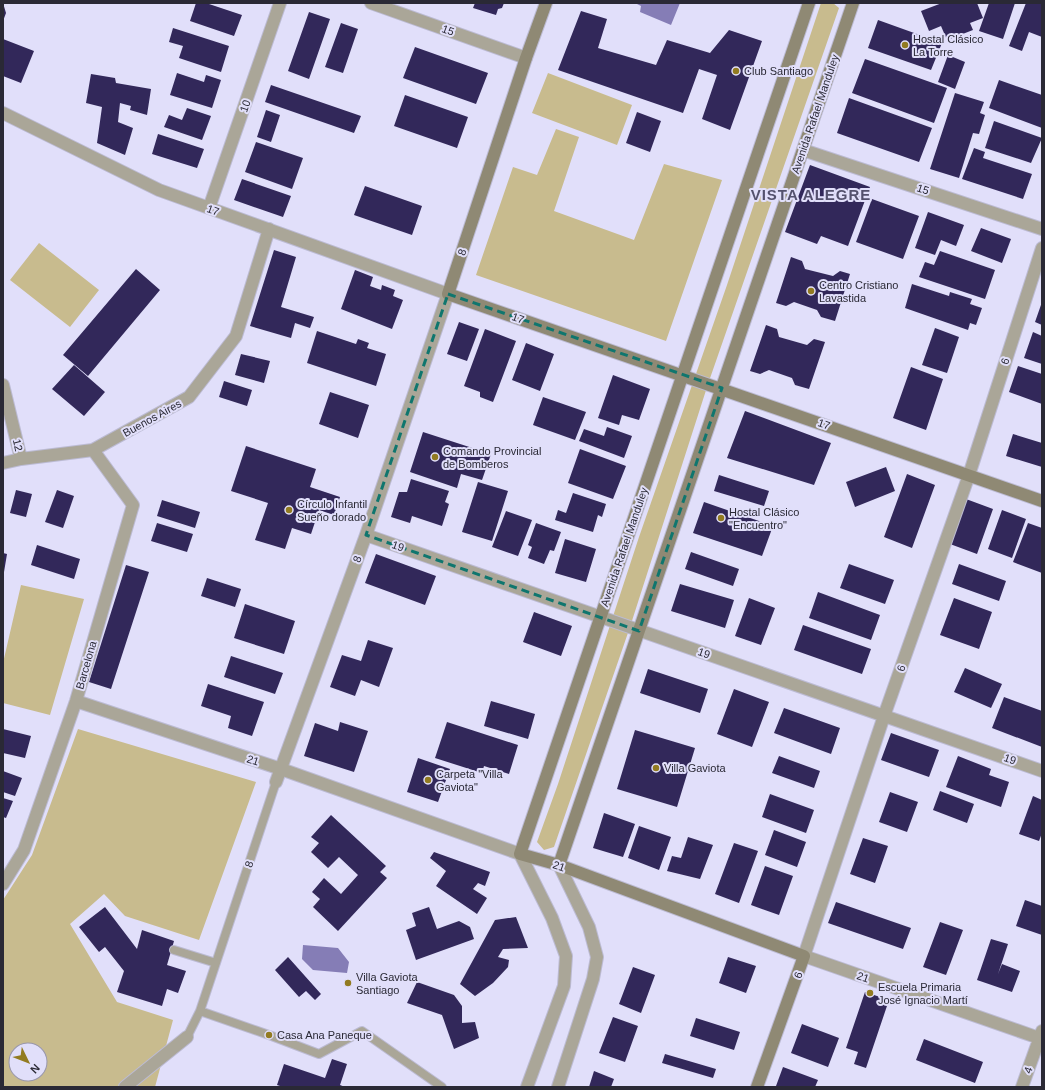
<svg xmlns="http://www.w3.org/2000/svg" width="1045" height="1090" viewBox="0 0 1045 1090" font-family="Helvetica,sans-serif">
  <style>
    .green { fill: #c8bb8e; fill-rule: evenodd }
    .water { fill: #857db6 }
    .building { fill: #32285a }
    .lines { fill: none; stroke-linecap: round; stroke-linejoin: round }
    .lane-casing { stroke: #bcbbd3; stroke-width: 10 }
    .street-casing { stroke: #bcbbd3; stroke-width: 14 }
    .secondary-casing { stroke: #bcbbd3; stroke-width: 14 }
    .lane { stroke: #aaa698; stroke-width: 8 }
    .street { stroke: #aaa698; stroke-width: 12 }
    .secondary { stroke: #8f8974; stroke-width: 12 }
    .marked { fill: none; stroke: #0f766e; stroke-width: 3; stroke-dasharray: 8 5; stroke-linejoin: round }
    .poi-dot { fill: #927b21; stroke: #e1dffa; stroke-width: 1.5 }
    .labels { text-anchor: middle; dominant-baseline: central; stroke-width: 4; stroke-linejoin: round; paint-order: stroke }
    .street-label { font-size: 11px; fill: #2a2935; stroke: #e1dffa }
    .poi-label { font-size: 11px; fill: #2a2935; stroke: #e1dffa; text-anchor: start }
    .district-label { font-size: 15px; font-weight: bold; letter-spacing: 1px; fill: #54516d; stroke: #e1dffa }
  </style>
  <rect width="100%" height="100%" fill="#e1dffa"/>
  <path class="green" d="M821,3H833L839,8L708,384L630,627L554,847L544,850L537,842L558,784L639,537L727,285Z
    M548,73L632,105L617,145L532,113Z
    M556,129L579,137L554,211L634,240L664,164L722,180L666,341L476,275L513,167L537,175Z
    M39,243L99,290L70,327L10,280Z
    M21,585L84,599L50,715L3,703V663Z
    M78,729L256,782L199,940L125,916L104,894L70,924L117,1002L173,1020L155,1087H3V900L32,855ZM16,1050H40V1074H16Z"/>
  <path class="water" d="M635,3H680L671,25L640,12L641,6Z
    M303,945L338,948L349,962L347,973L313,970L302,959Z"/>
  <path class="building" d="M3,3L6,13L3,21Z
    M196,3H206L242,15L234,36L190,21Z
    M475,3H504L502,8L498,9L496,15L473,8Z
    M942,3H977L983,18L970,23L973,30L947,40L941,26L929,31L921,11Z
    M989,3H1015L1003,39L979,31Z
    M1026,3H1042V37L1029,32L1022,51L1009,46Z
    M581,11L607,19L598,48L656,65L667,40L710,53L729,30L762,41L730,130L702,119L717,75L699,69L683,113L558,70Z
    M309,12L330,19L309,79L288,71Z
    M878,20L942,43L931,70L868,48Z
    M341,23L358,29L343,73L325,67Z
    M173,28L229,46L221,72L179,58L183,46L169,42Z
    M3,39L34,51L21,83L3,76Z
    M415,47L488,73L476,104L403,78Z
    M948,55L965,62L955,89L938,82Z
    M865,59L947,88L934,123L852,93Z
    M177,73L204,82L206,75L221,80L212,108L170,95Z
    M91,74L115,78L116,83L151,89L147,115L130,110L131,106L120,103L118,122L133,128L125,155L97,143L102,107L86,103Z
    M999,80L1042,95V128L989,108Z
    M271,85L361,116L354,133L265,102Z
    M955,93L984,102L980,113L985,115L979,134L973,133L959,178L930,169Z
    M405,95L468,117L457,148L394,126Z
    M849,98L932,128L919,162L837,133Z
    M187,108L211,116L202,140L164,127L169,115L182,120Z
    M266,110L280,115L271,142L257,137Z
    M637,112L661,121L650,152L626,143Z
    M994,121L1042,138L1031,163L985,148Z
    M158,134L204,149L197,168L152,154Z
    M256,142L303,158L292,189L245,172Z
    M974,148L985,152L983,158L1032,174L1023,199L962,179Z
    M810,165L870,187L848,246L821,236L817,244L785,232Z
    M242,179L291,196L283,217L234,200Z
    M365,186L422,206L412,235L354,215Z
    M872,199L919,216L903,259L856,242Z
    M928,212L964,225L956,246L941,240L935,255L915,248Z
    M981,228L1011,239L1002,263L971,251Z
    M274,250L296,257L281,307L314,317L310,328L295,323L291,338L250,326Z
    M940,251L995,270L985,299L919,277L925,262L934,265Z
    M791,257L802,261L805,269L833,276L840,271L850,274L835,321L821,317L817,310L794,302L786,306L776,303Z
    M136,269L160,290L88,376L63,355Z
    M355,270L373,277L370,286L381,290L382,285L395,290L393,296L403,300L392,329L341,309Z
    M912,284L949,296L950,292L972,299L970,304L982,308L976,325L970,323L968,330L905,308Z
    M1042,302V325L1035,322Z
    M459,322L479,329L467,361L447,354Z
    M766,325L777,329L779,337L807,345L814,339L825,342L809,389L795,385L792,378L769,370L760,374L750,371Z
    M935,328L959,337L947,373L922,365Z
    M485,329L516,341L493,402L480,397V392L464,386Z
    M317,331L356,344L358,339L369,343L367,348L386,354L376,386L307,363Z
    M1033,332L1042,336V364L1024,358Z
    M526,343L554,354L540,391L512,380Z
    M241,354L270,361L264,383L235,375Z
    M74,365L105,392L84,416L52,389Z
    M1018,366L1042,374V404L1009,392Z
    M911,367L943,379L926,430L893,418Z
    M613,375L650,389L639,420L622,415L619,425L598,418Z
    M224,381L252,390L247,406L219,397Z
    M330,392L369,405L358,438L319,424Z
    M543,397L586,412L575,440L533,425Z
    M745,411L831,443L814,485L727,458Z
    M607,427L632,436L624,458L579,441L584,429L604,436Z
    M423,432L491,454L482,480L461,474L457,488L410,472Z
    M1013,434L1042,443V467L1006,456Z
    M246,446L316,469L310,487L340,497L334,515L319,510L311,534L292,528L285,549L255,540L268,503L231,491Z
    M580,449L626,466L613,499L568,483Z
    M886,467L895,491L855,507L846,482Z
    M907,474L935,485L912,548L884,537Z
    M719,475L769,491L764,506L714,491Z
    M411,479L449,491L445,502L449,504L442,526L412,516L410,523L391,517L399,492H407Z
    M478,482L508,491L492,541L462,532Z
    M16,490L32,494L26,517L10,513Z
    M57,490L74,496L63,528L45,522Z
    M573,493L606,504L602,517L598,515L593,532L555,520L558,510L566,513Z
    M966,499L993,509L977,554L950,544Z
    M162,500L200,512L195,528L157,516Z
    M704,502L773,526L762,556L693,533Z
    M1002,510L1026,519L1012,558L988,549Z
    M506,511L532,520L518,556L492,547Z
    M157,523L193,534L187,552L151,541Z
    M536,523L561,532L554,551L550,550L544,564L528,558L532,547L528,545Z
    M1028,523L1042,528V573L1013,562Z
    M565,539L596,549L586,582L555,573Z
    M37,545L80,559L74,579L31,565Z
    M691,552L739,569L733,586L685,569Z
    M3,553L7,554L4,572H3Z
    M376,554L436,576L425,605L365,583Z
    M849,564L894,580L885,604L840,588Z
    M959,564L1006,581L999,601L952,584Z
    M126,565L149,572L111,689L89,682Z
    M207,578L241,589L235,607L201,596Z
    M680,584L734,600L725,628L671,611Z
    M818,592L880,615L871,640L809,618Z
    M749,598L775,608L761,645L735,636Z
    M954,598L992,612L979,649L940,635Z
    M245,604L295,621L284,654L234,638Z
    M534,612L572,626L561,656L523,642Z
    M803,625L871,649L862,674L794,650Z
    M368,640L393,648L379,687L361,680L355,696L330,687L342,655L361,661Z
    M231,656L283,673L275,694L224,677Z
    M965,668L1002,684L991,708L954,692Z
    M648,669L708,689L700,713L640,693Z
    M208,684L264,702L252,736L228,728L231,716L201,706Z
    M734,689L769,702L752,747L717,734Z
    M1004,697L1042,711V747L992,728Z
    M491,701L535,714L528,739L484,726Z
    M784,708L840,728L831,754L774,733Z
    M340,722L368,731L354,772L304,756L315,723L338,731Z
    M447,722L518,745L509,774L484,766L482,773L435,758Z
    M3,729L31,736L25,758L3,753Z
    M635,730L695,748L677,807L617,789Z
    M891,733L939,750L929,777L881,760Z
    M779,756L820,771L814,788L772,773Z
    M958,756L991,769L989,775L1009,782L1001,807L946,787Z
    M418,758L450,769L438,802L407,792Z
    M3,771L22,778L15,796L3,792Z
    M940,791L974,804L967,823L933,810Z
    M890,792L918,802L907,832L879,822Z
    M770,794L814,810L806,833L762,817Z
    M1033,796L1042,800V833L1039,841L1019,834Z
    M3,798L13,801L6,818L3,817Z
    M604,813L635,824L623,857L593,848Z
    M331,815L386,866L380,872L387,878L338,931L313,907L320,899L312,892L324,878L341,894L358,875L339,857L328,868L311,852L319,843L311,837Z
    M639,826L671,837L659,870L628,858Z
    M774,830L806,842L797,867L765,855Z
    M688,837L713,845L700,879L667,871L672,856L681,858Z
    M863,838L888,846L875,883L850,874Z
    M734,843L758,851L739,903L715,894Z
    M434,852L490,872L485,886L478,883L473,889L487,898L477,914L436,886L446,871L430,858Z
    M765,866L793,876L779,915L751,905Z
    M1025,900L1042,906V935L1016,926Z
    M836,902L911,928L903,949L828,923Z
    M105,907L137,949L142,930L174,941L167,965L186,971L178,993L167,989L162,1006L117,992L124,971L105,947L99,952L79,927Z
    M429,907L437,929L459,921L470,927L474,939L416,960L406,930L416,926L412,913Z
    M516,917L528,948L503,949L498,957L509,960L508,967L493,983L475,996L460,984L495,920Z
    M940,922L963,930L946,975L923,967Z
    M991,939L1008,944L998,974L1002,964L1020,971L1012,992L977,980Z
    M288,957L321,994L315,1000L306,991L299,997L275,970Z
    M728,957L756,966L746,993L719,983Z
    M633,967L655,975L641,1013L619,1004Z
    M417,982L454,995L462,1006V1023L475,1022L479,1038L454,1049L442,1015L407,1003Z
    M865,992L889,1000L866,1068L854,1064L858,1052L846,1048Z
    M613,1017L638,1026L625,1062L599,1053Z
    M696,1018L740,1032L734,1050L690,1036Z
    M802,1024L839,1038L828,1067L791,1053Z
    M924,1039L983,1062L975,1083L916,1060Z
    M665,1054L716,1069L713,1078L662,1063Z
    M332,1059L347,1064L340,1085L345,1087H283L277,1085L284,1064L325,1078Z
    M783,1067L818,1080L815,1087L776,1086Z
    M594,1071L614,1079L611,1087H589Z"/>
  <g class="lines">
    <defs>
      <path id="lane" d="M174,950L216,963
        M200,1011L269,1035L319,1054L362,1031L442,1087
        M187,1037L200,1011L276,782"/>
      <path id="street" d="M371,3L526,58
        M3,113L159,190L448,294L366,535L276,782
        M803,150L1042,229
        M209,208L280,3
        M3,385L21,459
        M3,463L21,459L93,450L189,397L236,336L269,229
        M366,535L1042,771
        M76,701L281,769L520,854L552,918L566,956L564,986L527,1087
        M3,884L24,850L76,701L133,505L93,450
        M1039,1038L804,956L884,716L969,475L1042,248
        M125,1087L187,1037
        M558,1087L593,979L597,957L589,927L559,865
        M1022,1087L1042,1031"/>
      <path id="secondary" d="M546,3L526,58L448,294L1042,501
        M559,865L853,3
        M757,1087L804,956L559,865L520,854L809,3"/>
    </defs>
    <use href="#lane" class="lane-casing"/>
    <use href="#street" class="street-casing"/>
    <use href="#secondary" class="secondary-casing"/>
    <use href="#lane" class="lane"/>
    <use href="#street" class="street"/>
    <use href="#secondary" class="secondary"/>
  </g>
  <path class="marked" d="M448,294L722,388L639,631L366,535Z"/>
  <g class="poi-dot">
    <circle cx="905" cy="45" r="4"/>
    <circle cx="736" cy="71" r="4"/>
    <circle cx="811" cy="291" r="4"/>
    <circle cx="435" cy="457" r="4"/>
    <circle cx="289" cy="510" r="4"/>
    <circle cx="721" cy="518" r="4"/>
    <circle cx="656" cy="768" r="4"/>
    <circle cx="428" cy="780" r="4"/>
    <circle cx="348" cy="983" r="4"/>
    <circle cx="870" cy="993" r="4"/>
    <circle cx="269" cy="1035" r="4"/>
  </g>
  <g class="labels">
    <g class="street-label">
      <text transform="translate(448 30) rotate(20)">15</text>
      <text transform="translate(245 106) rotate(-71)">10</text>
      <text transform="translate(815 114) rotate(-71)">Avenida Rafael Manduley</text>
      <text transform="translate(923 189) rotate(18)">15</text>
      <text transform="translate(213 210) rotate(19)">17</text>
      <text transform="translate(462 252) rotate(-72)">8</text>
      <text transform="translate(518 318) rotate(19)">17</text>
      <text transform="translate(1005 361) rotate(-72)">6</text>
      <text transform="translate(152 418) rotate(-29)">Buenos Aires</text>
      <text transform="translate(824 424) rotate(19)">17</text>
      <text transform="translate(18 445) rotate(76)">12</text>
      <text transform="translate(398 546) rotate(19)">19</text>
      <text transform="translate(624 547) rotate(-71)">Avenida Rafael Manduley</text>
      <text transform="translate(357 559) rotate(-70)">8</text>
      <text transform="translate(704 653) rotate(19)">19</text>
      <text transform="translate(86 665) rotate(-74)">Barcelona</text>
      <text transform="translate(901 668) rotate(-71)">6</text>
      <text transform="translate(1010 759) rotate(19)">19</text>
      <text transform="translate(253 760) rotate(18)">21</text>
      <text transform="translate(249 864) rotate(-72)">8</text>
      <text transform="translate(559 866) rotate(19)">21</text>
      <text transform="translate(798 975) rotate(-70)">6</text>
      <text transform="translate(863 977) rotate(19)">21</text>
      <text transform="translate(1028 1070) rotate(-71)">4</text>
    </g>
    <g class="poi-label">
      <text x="913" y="39">Hostal Clásico<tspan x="913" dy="13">La Torre</tspan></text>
      <text x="744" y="71">Club Santiago</text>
      <text x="819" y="285">Centro Cristiano<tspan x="819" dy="13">Lavastida</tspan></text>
      <text x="443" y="451">Comando Provincial<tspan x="443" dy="13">de Bomberos</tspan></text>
      <text x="297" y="504">Círculo Infantil<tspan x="297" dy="13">Sueño dorado</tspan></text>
      <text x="729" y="512">Hostal Clásico<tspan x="729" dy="13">"Encuentro"</tspan></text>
      <text x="664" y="768">Villa Gaviota</text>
      <text x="436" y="774">Carpeta "Villa<tspan x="436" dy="13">Gaviota"</tspan></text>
      <text x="356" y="977">Villa Gaviota<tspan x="356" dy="13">Santiago</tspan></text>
      <text x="878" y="987">Escuela Primaria<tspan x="878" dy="13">José Ignacio Martí</tspan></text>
      <text x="277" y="1035">Casa Ana Paneque</text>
    </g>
    <g class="district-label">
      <text x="811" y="194">VISTA ALEGRE</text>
    </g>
  </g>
  <rect width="1045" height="1090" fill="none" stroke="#2a2935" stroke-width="8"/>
  <g transform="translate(28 1062) rotate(133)"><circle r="19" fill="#e1dffa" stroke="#9896ab"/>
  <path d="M0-3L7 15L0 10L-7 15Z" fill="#927b21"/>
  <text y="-6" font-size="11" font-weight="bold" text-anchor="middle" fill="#2a2935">N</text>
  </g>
</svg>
